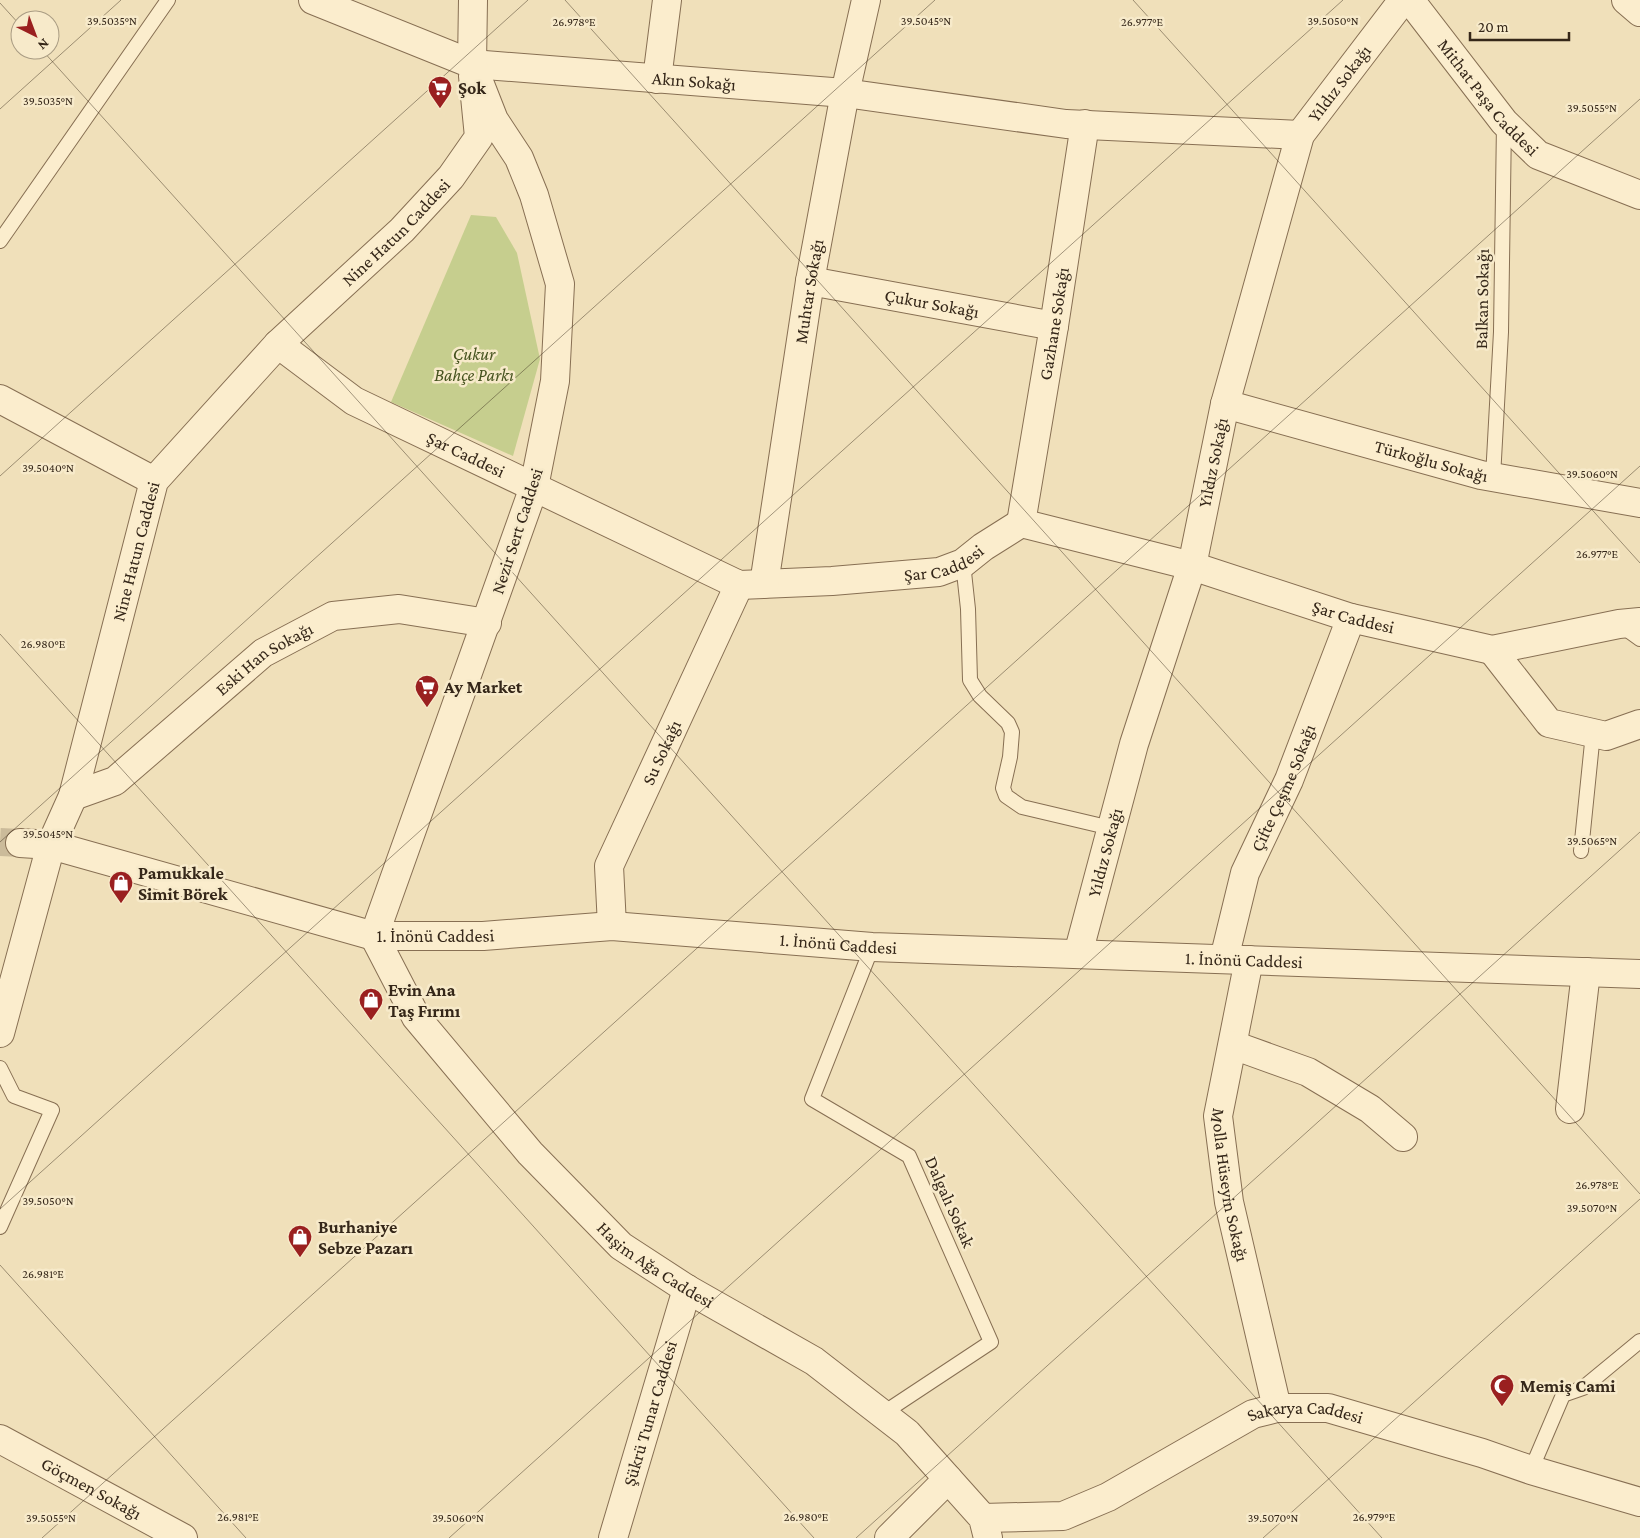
<svg xmlns="http://www.w3.org/2000/svg" width="1640" height="1538" viewBox="0 0 1640 1538" font-family="'Crimson Pro',serif">
  <style>
    .green { fill: #c6ce8e }
    .lines { fill: none; stroke-linecap: round; stroke-linejoin: round }
    .tertiary-tunnel { stroke: #cbbb9a; stroke-width: 28; stroke-dasharray: 28 14; stroke-linecap: butt }
    .service-casing { stroke: #876f53; stroke-width: 16 }
    .minor-casing { stroke: #876f53; stroke-width: 30 }
    .tertiary-casing { stroke: #876f53; stroke-width: 30 }
    .service { stroke: #fbedcd; stroke-width: 14 }
    .minor { stroke: #fbedcd; stroke-width: 28 }
    .tertiary { stroke: #fbedcd; stroke-width: 28 }
    .ticks { fill: none; stroke: #352719; stroke-width: 1; stroke-opacity: 0.45 }
    .labels { text-anchor: middle; dominant-baseline: central; stroke-width: 5; stroke-linejoin: round; paint-order: stroke }
    .street-label { font-size: 18px; fill: #352719; stroke: #f7eaca }
    .poi-label { font-size: 18px; font-weight: bold; fill: #352719; stroke: #f7eaca; text-anchor: start }
    .park-label { font-size: 18px; font-style: italic; fill: #46531f; stroke: #f7eaca }
    .ticks-label { font-size: 12px; text-anchor: middle; fill: #352719; stroke: #f7eaca; stroke-width: 5; stroke-linejoin: round; paint-order: stroke }
  </style>
  <rect width="100%" height="100%" fill="#f0e0ba"/>
  <path class="green" d="M471,215L496,217L517,253L540,359L513,456L391,402Z"/>
  <g class="lines">
    <path class="tertiary-tunnel" d="M0,842L20,843"/>
    <defs>
      <path id="service" d="M0,241L168,0
        M1493,477L1501,332L1504,123
        M963,563L968,609L970,680L980,696L1008,723L1012,732L1010,757L1003,788L1006,796L1022,807L1111,828
        M1622,626L1640,639
        M1581,851L1593,733
        M872,947L812,1099L909,1156L991,1342L882,1414
        M0,1068L14,1096L52,1110L0,1227
        M1531,1470L1563,1395L1583,1388L1640,1341"/>
      <g id="minor">
        <path id="s1" d="M313,0L472,64L845,93L1066,124L1300,135"/>
        <path d="M1626,0L1640,12"/>
        <path d="M657,79L667,0"/>
        <path id="s2" d="M810,281L1054,326"/>
        <path id="s3" d="M278,344L354,401L739,585L832,581L939,572L963,563L983,547L1021,523L1192,566L1351,618L1492,650L1619,624L1640,622"/>
        <path d="M0,399L154,481"/>
        <path id="s4" d="M1225,404L1481,475L1640,503"/>
        <path id="s5" d="M1021,523L1054,326L1085,124"/>
        <path id="s6" d="M764,584L810,281L845,93L866,0"/>
        <path d="M1492,650L1549,723L1606,736L1640,724"/>
        <path id="s7" d="M73,796L115,781L263,653L333,616L399,609L487,623"/>
        <path id="s8" d="M612,926L609,866L739,585"/>
        <path id="s9" d="M1224,959L1245,873L1289,780L1351,618"/>
        <path id="s10" d="M1249,960L1218,1116L1229,1202L1277,1408"/>
        <path id="s11" d="M0,1033L51,845L73,796L154,481L278,344L402,230L451,177L479,137L473,76"/>
        <path d="M1233,1045L1308,1072L1370,1109L1403,1137"/>
        <path d="M1570,1109L1586,972"/>
        <path id="s12" d="M0,1439L183,1538"/>
        <path id="s13" d="M983,1518L1063,1516L1108,1497L1253,1414L1277,1408H1328L1482,1453L1531,1470L1640,1502"/>
        <path id="s14" d="M613,1538L687,1289"/>
        <path d="M889,1538L948,1479"/>
      </g>
      <g id="tertiary">
        <path id="s15" d="M473,0L472,64L494,120L519,158L534,195L560,284L555,381L534,487L374,936L416,1017L530,1153L621,1246L687,1289L814,1361L907,1433L983,1518L988,1538"/>
        <path id="s16" d="M1410,0L1504,122L1538,155L1640,195"/>
        <path id="s17" d="M20,843L51,845L374,936H483L612,926L872,947L1640,974"/>
        <path id="s18" d="M1078,954L1134,744L1192,566L1225,404L1300,135L1403,0"/>
      </g>
    </defs>
    <use href="#service" class="service-casing"/>
    <use href="#minor" class="minor-casing"/>
    <use href="#tertiary" class="tertiary-casing"/>
    <use href="#service" class="service"/>
    <use href="#minor" class="minor"/>
    <use href="#tertiary" class="tertiary"/>
  </g>
  <path class="ticks" d="M565,0L1640,1194M1133,0L1640,563M0,3L20,25M42,50L1382,1538M0,109L121,0M0,476L528,0M0,634L814,1538M0,842L935,0M0,1209L1343,0M0,1265L246,1538M42,1538L1640,99M449,1538L1640,466M856,1538L1640,832M1263,1538L1640,1199"/>
  <defs>
    <symbol id="supermarket-pin" viewBox="-11 -11 22 30"><path d="M0 17L-7.5 6A9.5 9.5 0 1 1 7.5 6Z" fill="#9a2020" stroke="#f7eaca"/><path d="M-6-5.5h2.5l.6 2H6L4.5 2H-2.5L-4.4-4H-6ZM-1.5 3.2a1.3 1.3 0 1 0 .1 0ZM3 3.2a1.3 1.3 0 1 0 .1 0Z" fill="#fff"/></symbol>
    <symbol id="shop-pin" viewBox="-11 -11 22 30"><path d="M0 17L-7.5 6A9.5 9.5 0 1 1 7.5 6Z" fill="#9a2020" stroke="#f7eaca"/><path d="M-5-2.5h2.3a2.7 3.5 0 0 1 5.4 0H5L5.5 6h-11ZM-1.5-2.5h3a1.5 2.3 0 0 0-3 0Z" fill="#fff"/></symbol>
    <symbol id="mosque-pin" viewBox="-11 -11 22 30"><path d="M0 17L-7.5 6A9.5 9.5 0 1 1 7.5 6Z" fill="#9a2020" stroke="#f7eaca"/><path d="M3.5-4.9A6 6 0 1 0 3.5 4.9A5 5 0 1 1 3.5-4.9Z" fill="#fff"/></symbol>
  </defs>
  <g fill-rule="evenodd">
    <use href="#supermarket-pin" x="426" y="74" width="28" height="38"/>
    <use href="#supermarket-pin" x="413" y="673" width="28" height="38"/>
    <use href="#shop-pin" x="107" y="869" width="28" height="38"/>
    <use href="#shop-pin" x="357" y="986" width="28" height="38"/>
    <use href="#shop-pin" x="286" y="1223" width="28" height="38"/>
    <use href="#mosque-pin" x="1488" y="1372" width="28" height="38"/>
  </g>
  <g class="labels">
    <g class="street-label">
      <text stroke="none"><textPath href="#s1" startOffset="394">Akın Sokağı</textPath></text>
      <text stroke="none"><textPath href="#s18" startOffset="914">Yıldız Sokağı</textPath></text>
      <text stroke="none"><textPath href="#s16" startOffset="125">Mithat Paşa Caddesi</textPath></text>
      <text stroke="none"><textPath href="#s11" startOffset="921">Nine Hatun Caddesi</textPath></text>
      <text stroke="none"><textPath href="#s6" startOffset="296">Muhtar Sokağı</textPath></text>
      <text transform="translate(1482 299) rotate(-89)">Balkan Sokağı</text>
      <text stroke="none"><textPath href="#s2" startOffset="124">Çukur Sokağı</textPath></text>
      <text stroke="none"><textPath href="#s5" startOffset="202">Gazhane Sokağı</textPath></text>
      <text stroke="none"><textPath href="#s3" startOffset="219">Şar Caddesi</textPath></text>
      <text stroke="none"><textPath href="#s4" startOffset="214">Türkoğlu Sokağı</textPath></text>
      <text stroke="none"><textPath href="#s18" startOffset="510">Yıldız Sokağı</textPath></text>
      <text transform="translate(517 531) rotate(-72)">Nezir Sert Caddesi</text>
      <text stroke="none"><textPath href="#s11" startOffset="501">Nine Hatun Caddesi</textPath></text>
      <text stroke="none"><textPath href="#s3" startOffset="729">Şar Caddesi</textPath></text>
      <text stroke="none"><textPath href="#s3" startOffset="1164">Şar Caddesi</textPath></text>
      <text stroke="none"><textPath href="#s7" startOffset="238">Eski Han Sokağı</textPath></text>
      <text stroke="none"><textPath href="#s8" startOffset="185">Su Sokağı</textPath></text>
      <text stroke="none"><textPath href="#s9" startOffset="182">Çifte Çeşme Sokağı</textPath></text>
      <text stroke="none"><textPath href="#s18" startOffset="105">Yıldız Sokağı</textPath></text>
      <text stroke="none"><textPath href="#s17" startOffset="428">1. İnönü Caddesi</textPath></text>
      <text stroke="none"><textPath href="#s17" startOffset="832">1. İnönü Caddesi</textPath></text>
      <text stroke="none"><textPath href="#s17" startOffset="1238">1. İnönü Caddesi</textPath></text>
      <text stroke="none"><textPath href="#s10" startOffset="229">Molla Hüseyin Sokağı</textPath></text>
      <text transform="translate(950 1202) rotate(66)">Dalgalı Sokak</text>
      <text stroke="none"><textPath href="#s15" startOffset="1422">Haşim Ağa Caddesi</textPath></text>
      <text stroke="none"><textPath href="#s14" startOffset="130">Şükrü Tunar Caddesi</textPath></text>
      <text stroke="none"><textPath href="#s13" startOffset="349">Sakarya Caddesi</textPath></text>
      <text stroke="none"><textPath href="#s12" startOffset="104">Göçmen Sokağı</textPath></text>
    </g>
    <g class="poi-label">
      <text x="458" y="88">Şok</text>
      <text x="444" y="687">Ay Market</text>
      <text x="138" y="873">Pamukkale<tspan x="138" dy="21">Simit Börek</tspan></text>
      <text x="388" y="990">Evin Ana<tspan x="388" dy="21">Taş Fırını</tspan></text>
      <text x="318" y="1227">Burhaniye<tspan x="318" dy="21">Sebze Pazarı</tspan></text>
      <text x="1520" y="1386">Memiş Cami</text>
    </g>
    <g class="park-label">
      <text x="474" y="354">Çukur<tspan x="474" dy="21">Bahçe Parkı</tspan></text>
    </g>
  </g>
  <g class="ticks-label">
    <text x="112" y="25">39.5035°N</text>
    <text x="926" y="25">39.5045°N</text>
    <text x="1333" y="25">39.5050°N</text>
    <text x="574" y="26">26.978°E</text>
    <text x="1142" y="26">26.977°E</text>
    <text x="48" y="105">39.5035°N</text>
    <text x="1592" y="112">39.5055°N</text>
    <text x="48" y="472">39.5040°N</text>
    <text x="1592" y="478">39.5060°N</text>
    <text x="1597" y="558">26.977°E</text>
    <text x="43" y="648">26.980°E</text>
    <text x="48" y="838">39.5045°N</text>
    <text x="1592" y="845">39.5065°N</text>
    <text x="1597" y="1189">26.978°E</text>
    <text x="48" y="1205">39.5050°N</text>
    <text x="1592" y="1212">39.5070°N</text>
    <text x="43" y="1278">26.981°E</text>
    <text x="238" y="1521">26.981°E</text>
    <text x="806" y="1521">26.980°E</text>
    <text x="1374" y="1521">26.979°E</text>
    <text x="51" y="1522">39.5055°N</text>
    <text x="458" y="1522">39.5060°N</text>
    <text x="1273" y="1522">39.5070°N</text>
  </g>
  <g transform="translate(35 35) rotate(138)"><circle r="24" fill="#f7eaca" stroke="#a99c83"/>
  <path d="M0-4L9 19L0 12L-9 19Z" fill="#9a2020"/>
  <text y="-8" font-size="14" font-weight="bold" text-anchor="middle" fill="#352719">N</text>
  </g>
  <path d="M1470 32v8h99v-8" fill="none" stroke="#352719" stroke-width="2.5"/>
  <text x="1478" y="32" font-size="15" fill="#352719" stroke="#f7eaca" stroke-width="4" paint-order="stroke">20 m</text>
</svg>
